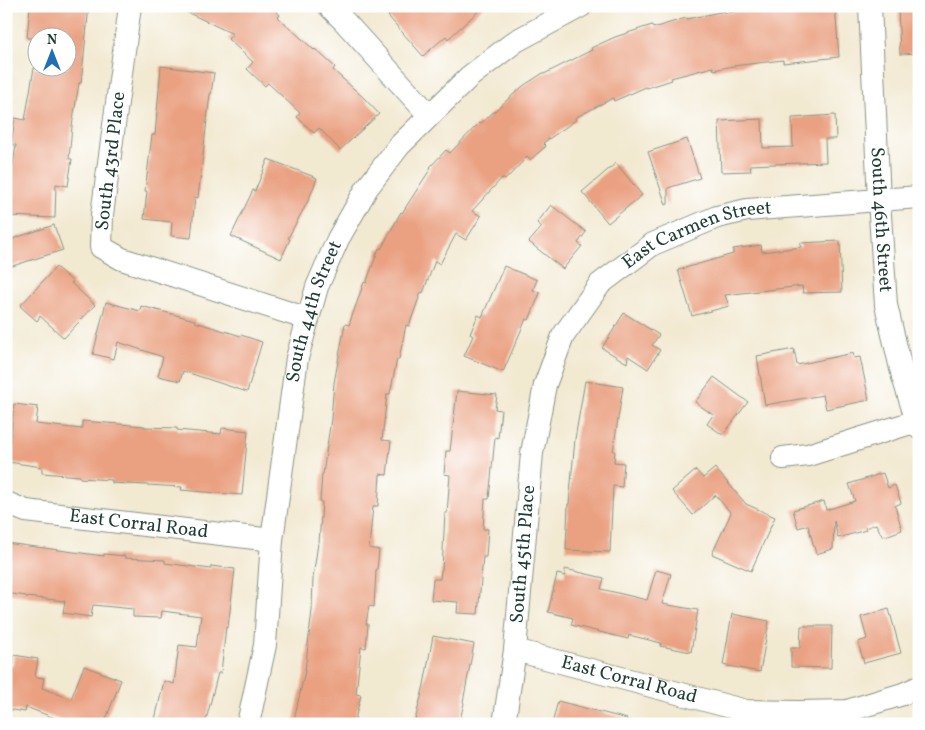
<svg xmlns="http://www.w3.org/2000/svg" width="925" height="730" viewBox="0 0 925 730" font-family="Vollkorn,serif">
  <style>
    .building { fill: #eaa182 }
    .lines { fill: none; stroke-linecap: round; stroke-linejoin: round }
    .minor-casing { stroke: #889382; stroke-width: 24 }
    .minor { stroke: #fff; stroke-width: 22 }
    .labels { text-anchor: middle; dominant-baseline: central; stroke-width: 4.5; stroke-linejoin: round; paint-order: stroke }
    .street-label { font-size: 19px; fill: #1f3d34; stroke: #fff }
  </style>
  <rect width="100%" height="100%" fill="#fff"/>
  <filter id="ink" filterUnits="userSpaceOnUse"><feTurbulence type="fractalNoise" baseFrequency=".02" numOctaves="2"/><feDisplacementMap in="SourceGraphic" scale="10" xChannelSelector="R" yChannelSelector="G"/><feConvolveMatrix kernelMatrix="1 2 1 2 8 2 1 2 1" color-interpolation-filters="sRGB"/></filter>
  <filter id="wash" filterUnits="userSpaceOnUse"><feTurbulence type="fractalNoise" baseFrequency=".0096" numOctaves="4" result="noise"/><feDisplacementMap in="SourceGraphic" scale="20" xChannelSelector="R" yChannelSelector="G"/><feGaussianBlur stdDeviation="1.12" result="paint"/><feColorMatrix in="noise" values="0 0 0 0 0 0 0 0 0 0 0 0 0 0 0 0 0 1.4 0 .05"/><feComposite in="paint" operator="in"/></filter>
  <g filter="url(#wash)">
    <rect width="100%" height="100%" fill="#f2e9d1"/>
    <g id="blocks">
      <path class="building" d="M30,6H89L81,83H79L72,126L69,159H72L68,186L56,184L55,218L7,216L8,189H9L16,145H11L15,118L25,120L34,68H68V38H27Z
        M174,6H271L280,15L278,17L314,50L315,49L335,67L333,70L364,98L379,114L340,150L319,128L314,133L297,117L300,113L268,83L265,86L247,69L253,62L228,39L233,34Z
        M400,6H484L448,39L446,36L423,56L388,16Z
        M781,6H835L839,57L783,63V60L733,66L714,70L713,67L671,78L672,80L647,88L646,87L614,101L613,98L575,118L576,120L543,143L546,146L530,160L527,157L505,180L502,178L472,211L481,216L466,240L456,234L440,264L435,261L423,293L421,292L409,326L406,325L399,359H397L390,394H387L382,440L391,441L387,475L380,474L378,506H373L369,548L379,550L377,570H376L374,607L369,606L366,624H368L366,648L361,647L356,694L361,695L354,724H293L305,671L312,610L313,578L318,543H319L322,502H320L322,474H323L331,419L334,383L345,324L349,325L364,282L366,283L379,248L381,249L401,212L402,213L431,168L430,167L446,150L450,153L479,123L480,124L523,86L543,73L544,74L592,50L591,48L615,37L652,25L653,28L686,18L687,19L725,11L726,13Z
        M898,6H919V53L900,54Z
        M161,66L214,73L211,94H210L198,198L195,197L191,238L171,236L172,222L144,219L147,191H145L152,135H155Z
        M835,115L836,139H825L826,162L750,165L751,171L721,172L719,121L762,119L763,148L793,147L792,118Z
        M687,139L700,178L668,188V204L666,205L648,152Z
        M268,159L317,178L309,199L288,238L290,239L281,259L231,236L253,190L255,191Z
        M616,163L642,195L608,223L582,192Z
        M551,205L586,232L578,243L582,246L563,269L529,242L542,227L537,223Z
        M54,225L63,250L6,268V241Z
        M840,241L842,292L803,293L802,286L725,295L729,306L692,316L678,270L733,254V249L761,245L762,252L801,247L800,243Z
        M504,266L537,280L533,290L540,293L529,320L526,319L503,372L464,356L473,336L470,334L478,315L482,317Z
        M56,267L73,282L71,283L95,305L64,338L40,316L37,321L20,306Z
        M106,302L140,311L141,306L195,320V322L241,336V335L262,342L247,392L183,371L180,381L158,376L163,357L118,342L114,359L93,354Z
        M624,313L659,335L652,345L660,350L648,369L628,356L627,363L602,348Z
        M794,349L797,365L853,353L854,358L860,357L869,400L826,409L823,395L765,405L757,356Z
        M714,377L748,402L723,435L707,424L713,415L695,402Z
        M585,381L623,387L613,451H615L614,462L624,463L622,487L613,486L610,552L566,550L568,504H569L575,439Z
        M457,391L497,395L495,409L501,410L498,438L495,437L489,499H485L483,529H488L486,557H483L478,614L457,613L458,602L431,600L433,579H440L441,570H442L445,513H447L450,475L444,474L446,451H450Z
        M14,404L38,407L36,424L82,429V421L144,426V427L177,428V430L221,434L222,428L248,431L242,495L181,490L182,487L112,483V480L80,478V476L42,473V467L8,462Z
        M715,468L746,504L775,517L751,571L712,554L731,513L715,495L693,515L672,491L696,470L703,478Z
        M883,473L888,488L895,485L901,503L895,506L902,530L883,537L876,524L865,528L866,530L838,538L834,521L833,549L816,554L808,525L798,528L793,510L824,501L826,510L855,501L849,484Z
        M6,543L104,556V554L125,556V558L165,560V563L211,569V566L235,569L228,627H226L221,673H218L205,724H154L164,681L174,684L179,645L197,647L201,616L162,611L161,618L133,617V609L93,605L91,617L63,613L65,601L26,597V596L6,593Z
        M565,569L604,578L601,589L647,600L656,570L671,574L662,604L698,610L691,652L660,646L661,643L629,635L628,639L571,625L573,618L548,612L557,574L565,576Z
        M889,609L901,653L864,663L858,642L867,639L861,617Z
        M732,614L769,621L760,672L723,665Z
        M801,626H832L831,668L791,667V648H800Z
        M433,636L474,644L463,702L464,703L459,724H414L424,685Z
        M14,655L38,659L35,677L44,678L42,688L71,699L84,666L121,680L104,724H70L26,707L25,712L6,709V665L13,666Z
        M558,701L627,719L626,724H552Z"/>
    </g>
  </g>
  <g filter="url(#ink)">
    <use href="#blocks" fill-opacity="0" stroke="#889382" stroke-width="1"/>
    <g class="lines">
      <defs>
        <g id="minor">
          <path d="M130,6L102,215L101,247L122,259L308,319"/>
          <path d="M329,6L344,21L429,115"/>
          <path id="s1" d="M870,6L879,200L886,305L903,377L919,428"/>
          <path d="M783,458L808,455L917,421"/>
          <path id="s2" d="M6,503L26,511L272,540"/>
          <path id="s3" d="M515,650L746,711L799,712L847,711L903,694L919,687"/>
          <path id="s4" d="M248,724L265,645L272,540L297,358L317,287L338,239L367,188L399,146L469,77L516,41L581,6"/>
          <path id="s5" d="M504,724L515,650L532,453L545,385L563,336L600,284L653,244L717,217L747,210L919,197"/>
        </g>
      </defs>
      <use href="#minor" class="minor-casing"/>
      <use href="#minor" class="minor"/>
    </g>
  </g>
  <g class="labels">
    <g class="street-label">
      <text transform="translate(111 161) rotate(-83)">South 43rd Place</text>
      <text stroke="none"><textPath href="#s1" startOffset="214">South 46th Street</textPath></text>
      <text stroke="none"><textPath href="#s5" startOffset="569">East Carmen Street</textPath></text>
      <text stroke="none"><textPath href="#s4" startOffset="419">South 44th Street</textPath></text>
      <text stroke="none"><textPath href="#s2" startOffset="135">East Corral Road</textPath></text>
      <text stroke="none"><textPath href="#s5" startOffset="171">South 45th Place</textPath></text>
      <text stroke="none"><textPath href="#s3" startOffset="118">East Corral Road</textPath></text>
    </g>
  </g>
  <rect width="925" height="730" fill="none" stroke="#fff" stroke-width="25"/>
  <g transform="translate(52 52)"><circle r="24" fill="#ffffff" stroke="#a5b1ae"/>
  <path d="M0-4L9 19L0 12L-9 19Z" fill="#1f6fb2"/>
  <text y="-8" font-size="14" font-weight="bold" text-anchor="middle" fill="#1f3d34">N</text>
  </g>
</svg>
